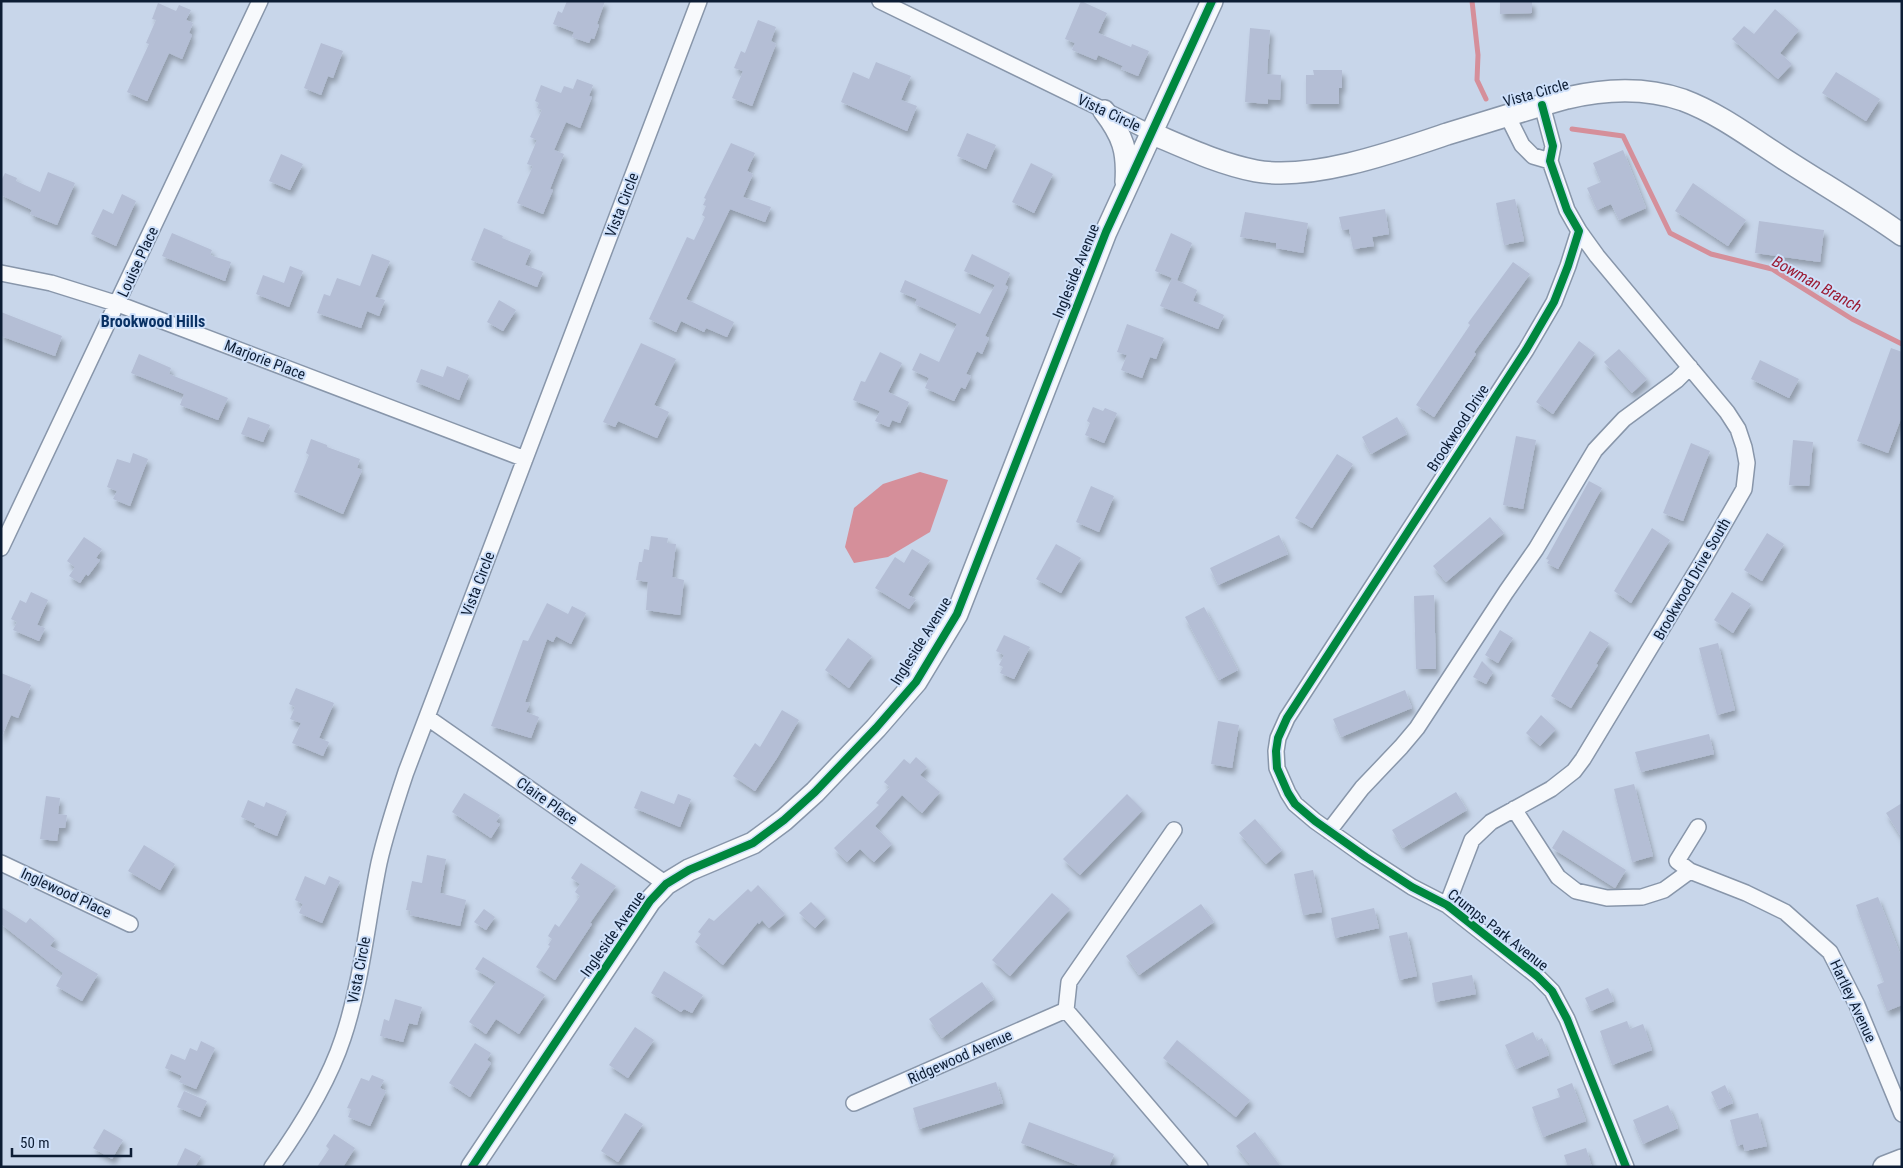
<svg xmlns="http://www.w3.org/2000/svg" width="1903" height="1168" viewBox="0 0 1903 1168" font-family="'Roboto Condensed',sans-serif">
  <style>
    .water { fill: #d58f9a }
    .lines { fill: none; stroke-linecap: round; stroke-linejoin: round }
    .stream { stroke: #d58f9a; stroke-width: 5 }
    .building { fill: #b4bed5; filter: url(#shadow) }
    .street-casing { stroke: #8896aa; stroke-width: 18 }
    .secondary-casing { stroke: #8896aa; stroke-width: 24 }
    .street { stroke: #f7f9fc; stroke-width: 15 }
    .secondary { stroke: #f7f9fc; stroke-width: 21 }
    .cycleway-casing { stroke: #cee0fa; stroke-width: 11 }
    .cycleway { stroke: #00873e; stroke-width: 8 }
    .labels { text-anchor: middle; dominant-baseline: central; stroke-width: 4; stroke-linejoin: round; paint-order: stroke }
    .street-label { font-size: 15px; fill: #0d1d34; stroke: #cee0fa }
    .water-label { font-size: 16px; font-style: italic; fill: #9b1b33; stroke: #cee0fa }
    .neighbourhood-label { font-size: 16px; font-weight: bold; fill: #093164; stroke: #cee0fa }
  </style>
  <defs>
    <filter id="shadow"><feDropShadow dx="3" dy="5.5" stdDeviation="2.5" flood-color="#0004"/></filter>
  </defs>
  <rect width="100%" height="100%" fill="#c8d6ea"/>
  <path class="water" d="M920,472L948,480L930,532L888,557L854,563L845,547L854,508L883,484Z"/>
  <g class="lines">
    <path class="stream" d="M1472,1L1478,55L1477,80L1486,99
      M1572,129L1623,136L1670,233L1711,254L1772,269L1852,319L1902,344"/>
  </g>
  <path class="building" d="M567,1H605L597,24L599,25L594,39L591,38L589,43L572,37L574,32L553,24L558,11L562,13Z
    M1081,1L1107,13L1098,33L1131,47L1132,44L1149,51L1138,76L1121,69L1123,66L1098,55L1096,60L1072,50L1075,43L1065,39Z
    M1500,1H1532V13L1500,14Z
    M158,3L176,11L179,5L191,10L186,20L193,23L189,33L192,35L182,59L169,53L147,101L127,92L149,44L146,43L156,20L152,19Z
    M1775,9L1799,30L1780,53L1792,64L1778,79L1732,39L1744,26L1754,34Z
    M758,20L776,27L771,41L776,44L752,106L732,98L743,71L734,68L741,51L745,53Z
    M1250,28L1270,30L1267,74L1281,75L1280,100L1268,99V104L1245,102Z
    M321,43L343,51L333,78L328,76L321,95L304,88Z
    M876,62L911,76L901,100L917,106L907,131L841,102L853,72L869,79Z
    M1313,70H1342V88H1339V104H1306V75H1314Z
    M1836,72L1880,99L1866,121L1822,93Z
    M577,79L593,85L589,96L592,97L580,128L566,122L554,150L564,154L550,189L553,190L543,214L517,203L533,166L527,164L537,140L530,137L542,110L537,108L539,103L535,101L541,85L561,93L564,86L573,89Z
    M967,133L996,145L986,169L957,156Z
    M731,143L755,153L747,171L753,174L743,197L771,207L765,222L730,209L686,299L734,322L727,337L706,328L704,332L681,321L676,332L649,319L687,237L694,240L705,217L702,215L706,206L703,205L706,199L704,198Z
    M1623,150L1646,208L1619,220L1611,204L1597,210L1587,188L1601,182L1593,163Z
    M281,154L303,164L290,190L269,181Z
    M1031,163L1053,174L1034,213L1012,202Z
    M48,172L75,183L57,225L30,214L32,210L1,195V181L5,173L17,178L16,181L40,192Z
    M1693,183L1746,220L1728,246L1675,211Z
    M122,194L136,201L116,246L91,234L103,209L113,214Z
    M1515,199L1524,241L1504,245L1496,203Z
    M1385,209L1389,234L1372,237L1374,246L1353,249L1349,229L1342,230L1339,217Z
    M1245,212L1308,223L1303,253L1276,248V243L1240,237Z
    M1759,221L1824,230L1820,262L1755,253Z
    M484,228L503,236L502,238L531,250L525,265L543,272L537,287L471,260Z
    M172,233L212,250L210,255L231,262L225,281L162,256Z
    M1171,233L1192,243L1177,280L1155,271Z
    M372,254L390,261L375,297L385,300L379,316L367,311L361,328L317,313L324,294L330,296L337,278L360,286Z
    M972,254L1010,273L1005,285L1008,287L985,336L989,338L982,354L977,351L966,374L971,376L965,389L961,387L954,401L925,388L929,378L912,370L920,353L939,362L957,324L915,304L917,299L900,292L905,280L980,314L995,285L964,271Z
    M1513,262L1530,274L1474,352L1476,354L1434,417L1416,405L1470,325L1468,323Z
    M290,266L303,271L289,307L256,294L263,275L284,283Z
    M1172,278L1197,290L1193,301L1224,315L1218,329L1160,306Z
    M499,300L516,310L503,331L487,322Z
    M1,312L62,336L55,356L1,336Z
    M1127,324L1164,338L1156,359L1150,357L1142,378L1121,370L1127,355L1117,352Z
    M1579,341L1595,353L1553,414L1536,402Z
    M641,343L676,359L654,405L669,412L657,438L618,421L615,427L603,422Z
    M1891,348L1902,352V416L1888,453L1857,441Z
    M1619,349L1647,379L1632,393L1604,362Z
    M880,352L902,363L888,392L909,402L900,423L892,420L889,427L875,421L880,411L853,400L861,381L865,382Z
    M139,354L171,368L169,374L228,398L218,420L180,405L184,394L131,373Z
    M1760,360L1799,379L1789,398L1751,379Z
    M447,366L469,375L459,400L416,382L421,369L443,377Z
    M1093,407L1103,411L1105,408L1117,413L1104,443L1085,435L1090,423L1087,421Z
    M248,417L270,425L263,442L241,434Z
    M1397,417L1407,434L1371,454L1362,437Z
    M1516,436L1536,440L1523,509L1503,505Z
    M311,439L327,445V447L360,459L357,468L362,470L343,514L294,492L309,455L306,453Z
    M1793,440L1813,442L1809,486L1789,485Z
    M1691,443L1710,451L1683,521L1663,513Z
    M133,453L148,459L130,506L113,499L117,491L107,487L117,459L130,463Z
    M1337,454L1353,464L1312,528L1295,518Z
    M1589,481L1602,488L1558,569L1547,563L1549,560L1546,559Z
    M1091,486L1114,496L1099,532L1076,522Z
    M1490,517L1504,533L1446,582L1433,566Z
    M1652,528L1670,540L1631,603L1614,591Z
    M1767,533L1784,544L1762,581L1744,570Z
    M1279,535L1288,554L1218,585L1210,568Z
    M651,536L668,538L667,543L676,544L672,577L684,580L680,615L646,610L648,582L636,580L639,562H642L644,549L649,550Z
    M84,537L102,549L96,558L100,560L88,576L86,574L80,583L69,576L75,567L67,561Z
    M1056,544L1081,558L1061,593L1036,579Z
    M912,549L930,560L908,595L916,599L909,609L875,588L895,557L904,563Z
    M31,592L48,600L37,625L45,628L39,641L13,630L17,622L11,619L20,600L26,603Z
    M1732,592L1751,604L1733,633L1714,620Z
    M1434,595L1436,669H1416L1414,596Z
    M547,603L568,614L572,606L586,613L571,644L556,636L553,642L547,639L525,702L530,703L526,712L539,717L531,738L491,726L523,640L528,641Z
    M1204,607L1238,670L1219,680L1185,617Z
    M1500,630L1513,638L1498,663L1485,655Z
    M1590,631L1609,643L1596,664L1598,665L1571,708L1551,696Z
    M1004,635L1030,647L1014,679L1000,673L1003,667L999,665L1004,655L996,651Z
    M848,638L872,656L849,688L825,670Z
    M1718,643L1735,710L1717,715L1699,648Z
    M1482,661L1493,672L1486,684L1473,677Z
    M1,673L31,685L18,718L11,715L1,738Z
    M296,688L334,703L319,738L329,742L323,756L292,743L301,723L290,719L295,707L289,704Z
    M1405,690L1412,708L1341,737L1333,719Z
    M782,710L799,720L777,758L755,791L733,776L755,743L760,747Z
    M1541,715L1556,729L1540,746L1526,733Z
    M1218,721L1239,725L1232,768L1211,764Z
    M1709,734L1714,754L1641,772L1635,752Z
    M916,757L927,767L920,775L940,792L922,813L902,795L875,826L892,844L874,862L860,849L847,862L834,848L879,805L876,803L890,787L884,782L904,759L910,764Z
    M1634,784L1653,856L1632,862L1614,789Z
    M641,791L674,804L678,794L691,799L680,827L634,808Z
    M1456,792L1467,810L1403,848L1392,830Z
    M464,793L500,815L496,822L500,824L491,838L452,812Z
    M1127,794L1143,810L1080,875L1063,859Z
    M46,796L60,798L58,814L67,815L65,828H59L57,841L40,839Z
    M248,800L264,807L266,802L287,811L277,836L254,826L256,824L241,817Z
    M1902,803V838L1886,813Z
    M1255,819L1282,850L1266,864L1239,833Z
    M1563,830L1626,870L1615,888L1552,848Z
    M144,845L175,864L160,890L128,871Z
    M427,855L446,859L440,893L466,900L460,926L410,915L411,911L406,910L412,881L422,883Z
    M581,863L616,886L590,923L592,924L555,980L536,967L550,946L548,945L552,939L548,936L555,924L559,927L580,896L575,892L580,884L571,878Z
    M1313,870L1322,912L1303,915L1294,874Z
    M305,876L325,885L329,876L340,881L322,923L299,913L303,904L295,900Z
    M758,885L785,914L769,928L762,920L759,924L758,922L723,965L695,942L701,934L698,932L709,918L714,921L748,889L751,892Z
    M1052,893L1070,909L1010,976L992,960Z
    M1878,897L1902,959V1005L1887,1011L1877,985L1884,982L1856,905Z
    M811,902L826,917L815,928L799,913Z
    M1201,904L1214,922L1139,975L1126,956Z
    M1,907L26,923L30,918L55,939L50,946L98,974L82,1001L56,986L63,973L1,924Z
    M1374,908L1379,928L1335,938L1331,918Z
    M484,909L495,917L486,930L474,922Z
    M1407,932L1417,976L1399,980L1389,936Z
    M483,957L545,995L519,1034L496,1019L486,1034L469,1022L496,982L475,969Z
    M664,971L703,995L692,1013L684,1009L681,1012L651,993Z
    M1472,975L1476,994L1435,1002L1432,983Z
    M982,982L994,999L942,1038L929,1019Z
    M1608,988L1614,1001L1591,1011L1585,998Z
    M395,999L422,1007L417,1025L409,1023L403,1042L380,1036L384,1019L389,1021Z
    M1627,1021L1630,1029L1643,1024L1652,1050L1612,1065L1600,1031Z
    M635,1027L654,1040L628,1078L609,1065Z
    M1533,1032L1537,1041L1542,1038L1549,1055L1516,1069L1505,1045Z
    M1177,1040L1250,1100L1236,1117L1163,1058Z
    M201,1041L215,1048L196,1089L179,1082L182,1076L165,1068L171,1054L185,1060L190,1048L197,1051Z
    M475,1043L491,1053L487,1060L491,1063L470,1097L449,1083Z
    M372,1075L384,1080L380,1088L386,1091L370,1126L348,1117L351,1109L347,1108L361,1078L369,1081Z
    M996,1082L1003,1103L919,1129L913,1108Z
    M1572,1083L1586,1121L1543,1137L1532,1107L1560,1097L1557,1089Z
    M1725,1085L1733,1103L1719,1109L1711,1092Z
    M184,1091L207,1101L200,1117L177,1107Z
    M1668,1105L1678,1128L1643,1144L1633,1120Z
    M625,1113L643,1124L618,1162L601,1151Z
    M1758,1113L1767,1146L1745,1151L1743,1144L1737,1146L1730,1120Z
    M1029,1122L1114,1154L1109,1167H1082L1021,1143Z
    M104,1129L123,1140L112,1159L93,1148Z
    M1255,1132L1281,1167H1252L1236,1146Z
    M334,1134L355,1148L343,1167H317L329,1149L326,1146Z
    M185,1148L201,1156L195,1167H176Z
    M1586,1148L1592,1167H1568L1564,1155Z"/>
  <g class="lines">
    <defs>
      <path id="street" d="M880,1L1153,134
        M1542,105L1553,146L1550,161L1567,210L1579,231L1568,266L1554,302L1526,350L1287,718L1278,738L1276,751L1277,768L1288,793L1295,804L1315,821L1366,857L1412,887L1447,905L1537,976L1552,991L1567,1019L1626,1167
        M1507,115L1522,145L1533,156L1550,161
        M1,273L51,283L118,304L525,459
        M1,548L260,1
        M428,718L666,884
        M1514,809L1558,877L1576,891L1607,898L1642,897L1664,890L1690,871
        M1698,827L1677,861L1690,871L1746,893L1785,912L1830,952L1857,1005L1902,1114
        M1329,831L1362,788L1401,747L1417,728L1506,592L1536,549L1595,450L1624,419L1677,380L1690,367
        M1,863L130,924
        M1447,905L1472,840L1491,822L1551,789L1574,771L1583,759L1702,562L1744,489L1747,463L1744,447L1738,429L1727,412L1597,256L1579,231
        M1066,1010L1200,1167
        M854,1103L1066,1010L1069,982L1174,830
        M272,1167C300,1128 328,1084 343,1038C362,981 367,921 379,863C386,832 396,802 406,772L699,1"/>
      <path id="secondary" d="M1104,111C1123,136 1128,151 1126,182
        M1153,134C1186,148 1220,164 1256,171C1312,181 1394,152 1447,134C1487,122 1527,109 1567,98C1605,89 1645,87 1683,100C1718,113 1750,137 1781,157C1821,183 1863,207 1902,235
        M472,1167L650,901L666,884L689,870L753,843L784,820L815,792L876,728L916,682L957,614L1106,232L1212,1
        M1884,1167L1902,1160"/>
    </defs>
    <use href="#street" class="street-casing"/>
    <use href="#secondary" class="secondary-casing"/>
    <use href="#street" class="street"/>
    <use href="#secondary" class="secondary"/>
    <defs>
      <path id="cycleway" d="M1542,105L1553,146L1550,161L1567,210L1579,231L1568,266L1554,302L1526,350L1287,718L1278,738L1276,751L1277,768L1288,793L1295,804L1315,821L1366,857L1412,887L1447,905L1537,976L1552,991L1567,1019L1626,1167
        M472,1167L650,901L666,884L689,870L753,843L784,820L815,792L876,728L916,682L957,614L1106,232L1212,1"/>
    </defs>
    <use href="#cycleway" class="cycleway-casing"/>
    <use href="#cycleway" class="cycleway"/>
  </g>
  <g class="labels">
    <g class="street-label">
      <text transform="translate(1536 93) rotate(-16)">Vista Circle</text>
      <text transform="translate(1109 113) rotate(25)">Vista Circle</text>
      <text transform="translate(622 205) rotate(-69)">Vista Circle</text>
      <text transform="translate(138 262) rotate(-65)">Louise Place</text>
      <text transform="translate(1076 271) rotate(-68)">Ingleside Avenue</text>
      <text transform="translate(265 360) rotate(21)">Marjorie Place</text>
      <text transform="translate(1458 428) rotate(-57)">Brookwood Drive</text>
      <text transform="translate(1692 579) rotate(-60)">Brookwood Drive South</text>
      <text transform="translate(478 584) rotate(-69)">Vista Circle</text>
      <text transform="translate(921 641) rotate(-58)">Ingleside Avenue</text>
      <text transform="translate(547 801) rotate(35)">Claire Place</text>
      <text transform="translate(66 893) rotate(25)">Inglewood Place</text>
      <text transform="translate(1498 930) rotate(38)">Crumps Park Avenue</text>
      <text transform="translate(613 934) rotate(-55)">Ingleside Avenue</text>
      <text transform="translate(359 970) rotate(-79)">Vista Circle</text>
      <text transform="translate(1853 1001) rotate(65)">Hartley Avenue</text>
      <text transform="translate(960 1057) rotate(-24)">Ridgewood Avenue</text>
    </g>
    <g class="water-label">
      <text transform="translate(1817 284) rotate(29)">Bowman Branch</text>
    </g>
    <g class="neighbourhood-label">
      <text x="153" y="321">Brookwood Hills</text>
    </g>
  </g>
  <rect width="1903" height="1168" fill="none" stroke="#0d1d34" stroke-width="5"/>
  <path d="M12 1148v8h119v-8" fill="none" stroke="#0d1d34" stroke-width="2.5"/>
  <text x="20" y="1148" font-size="15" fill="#0d1d34" stroke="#cee0fa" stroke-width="4" paint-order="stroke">50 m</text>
</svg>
